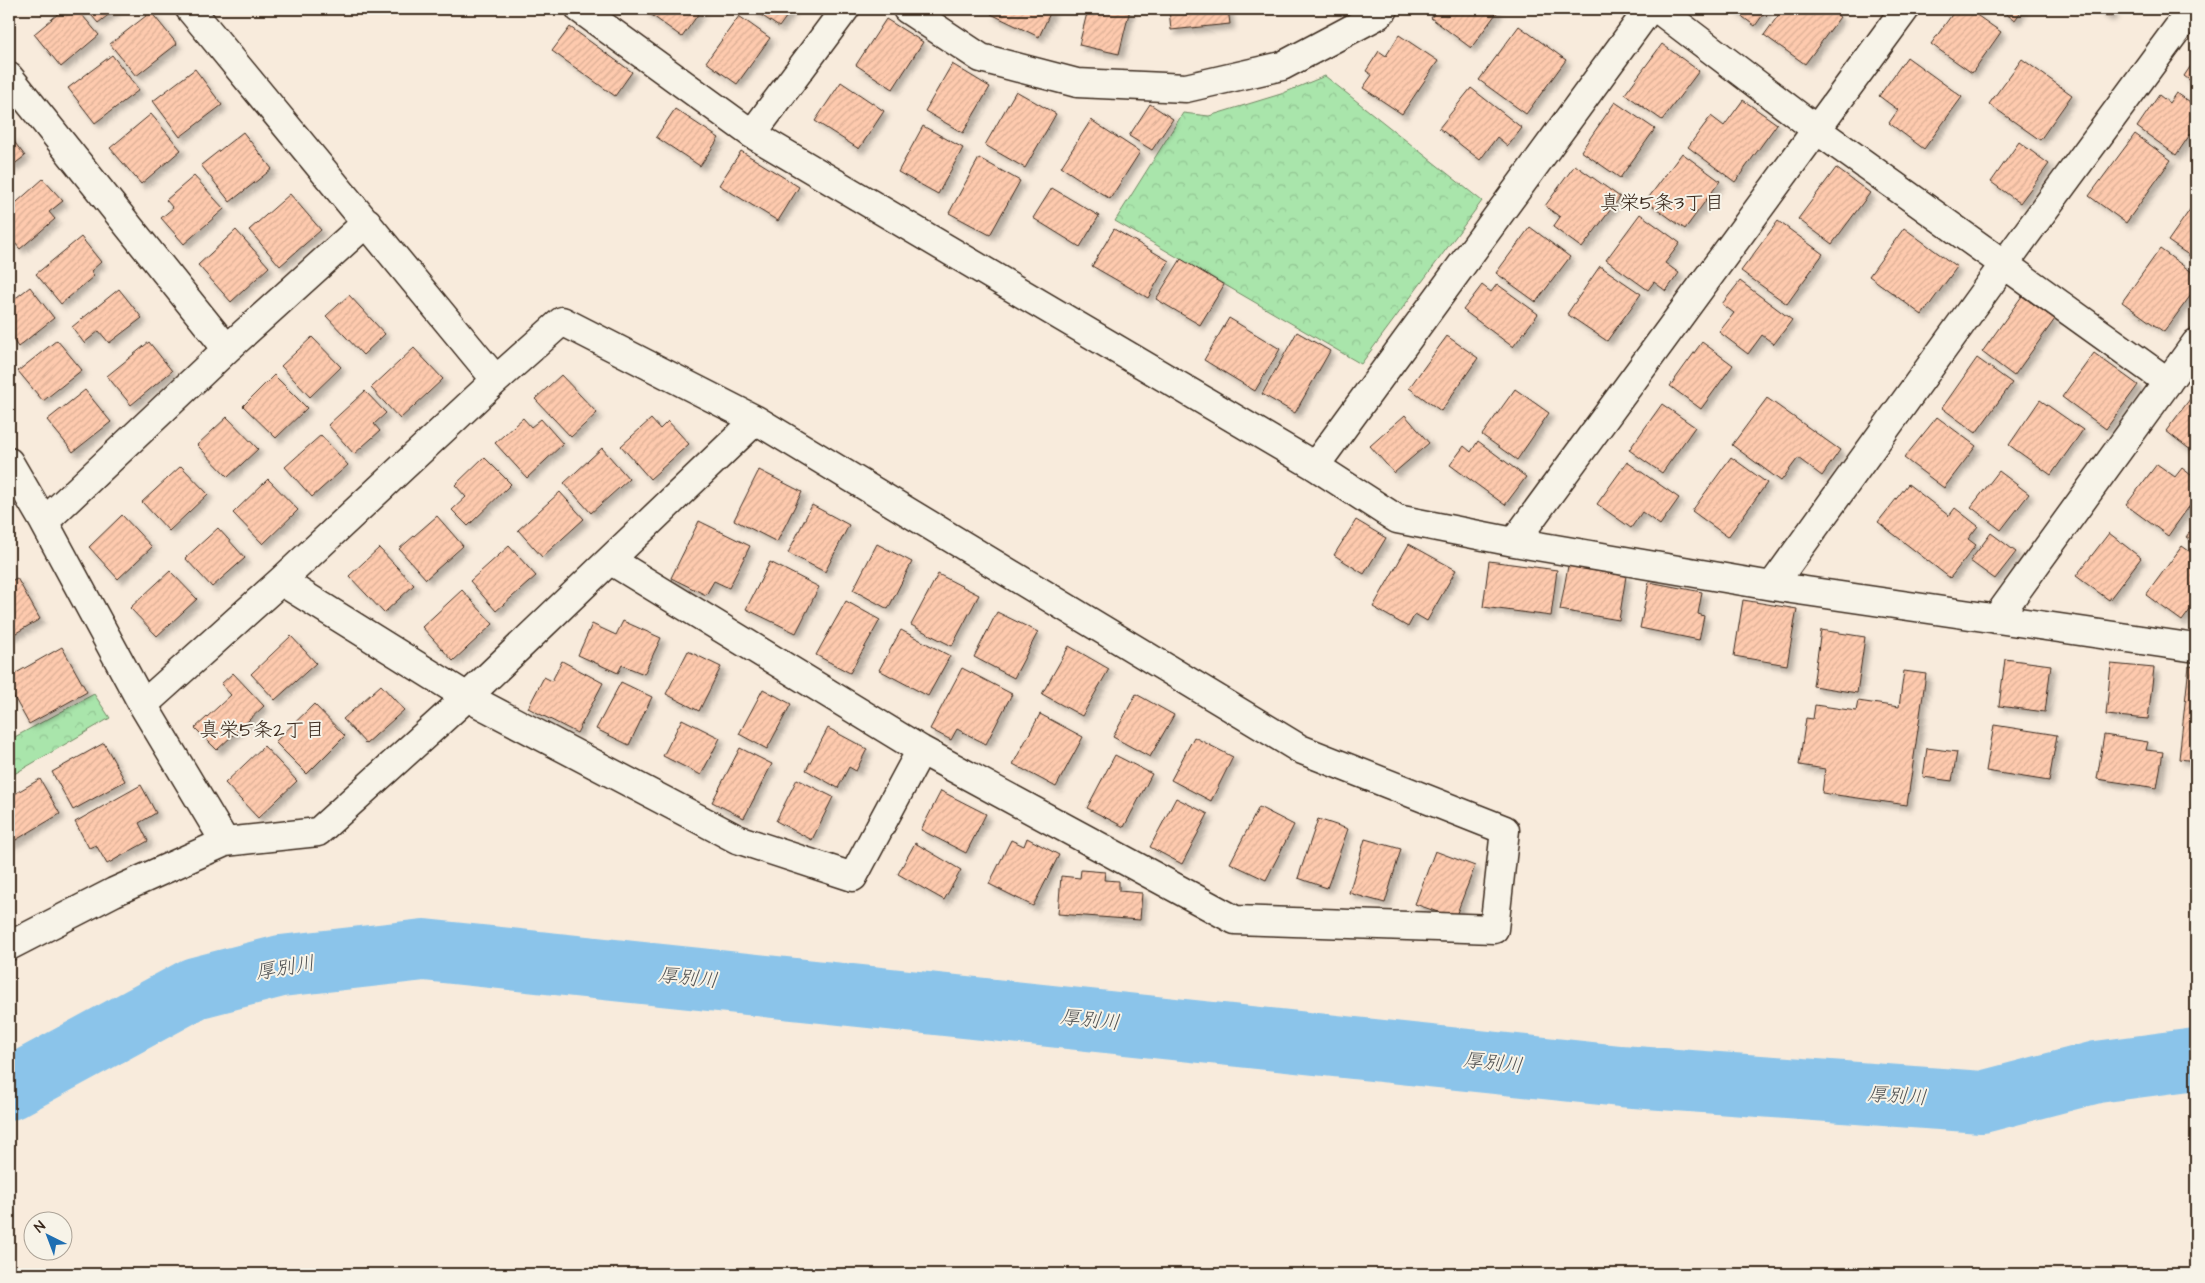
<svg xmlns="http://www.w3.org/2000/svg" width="2205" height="1283" viewBox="0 0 2205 1283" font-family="'Architects Daughter','Klee One',sans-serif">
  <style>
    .forest { fill: url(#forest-crowns); stroke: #728864 }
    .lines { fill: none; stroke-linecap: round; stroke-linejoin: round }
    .river { stroke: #8bc4ea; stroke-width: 62 }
    .building { fill: url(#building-hatch); stroke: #3b2a1e; filter: url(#shadow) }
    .minor-casing { stroke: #3b2a1e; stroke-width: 31 }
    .minor { stroke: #f7f3e8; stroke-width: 28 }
    .labels { text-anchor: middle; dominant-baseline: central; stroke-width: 4; stroke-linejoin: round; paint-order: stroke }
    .neighbourhood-label { font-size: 20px; fill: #3b2a1e; stroke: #f7f3e8 }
    .water-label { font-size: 20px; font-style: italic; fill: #4f5051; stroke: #f7f3e8 }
  </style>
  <defs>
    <pattern id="forest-crowns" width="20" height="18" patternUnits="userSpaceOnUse" patternTransform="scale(1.25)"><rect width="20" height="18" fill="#a9e5ab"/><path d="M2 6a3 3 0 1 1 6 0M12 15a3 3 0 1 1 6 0" fill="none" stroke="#92c593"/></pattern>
    <pattern id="building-hatch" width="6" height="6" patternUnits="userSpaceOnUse" patternTransform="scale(1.25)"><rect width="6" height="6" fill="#fecaae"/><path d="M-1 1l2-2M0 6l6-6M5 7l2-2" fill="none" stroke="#dbae95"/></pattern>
    <filter id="shadow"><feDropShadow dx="4.5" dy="4.5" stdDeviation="2.5" flood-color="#0004"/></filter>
  </defs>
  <rect width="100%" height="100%" fill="#f8ebdc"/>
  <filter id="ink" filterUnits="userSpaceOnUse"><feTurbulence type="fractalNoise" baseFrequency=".02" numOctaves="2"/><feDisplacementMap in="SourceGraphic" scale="10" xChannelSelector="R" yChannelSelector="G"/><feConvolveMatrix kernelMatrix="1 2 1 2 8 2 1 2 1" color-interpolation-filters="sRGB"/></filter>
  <g filter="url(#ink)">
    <path class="forest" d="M1325,76L1482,201L1361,364L1115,221L1183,113L1209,116L1281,94Z
      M94,694L110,718L9,777V735L11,739Z"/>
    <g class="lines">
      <path class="river" d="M9,1089L195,988L281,966L424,950L1620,1076L1982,1102L2097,1072L2196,1059"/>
    </g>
    <path class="building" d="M64,9H77L99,35L61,67L34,34Z
      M86,9H116L98,23Z
      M647,9H702L682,37L646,11Z
      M752,9H792L779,27Z
      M993,9H1052L1039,37L991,14Z
      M1088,9H1130L1119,54L1079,45Z
      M1169,9H1228L1230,24L1171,30Z
      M1437,9H1495L1498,11L1471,48L1431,18Z
      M1732,9H1767L1755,26Z
      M1783,9H1829L1840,17L1805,64L1764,35Z
      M1956,9H1968L2001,32L1972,73L1931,44Z
      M1998,9H2023L2015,20Z
      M2097,9H2115L2109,17Z
      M151,12L177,44L136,76L110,44Z
      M739,16L770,38L737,84L706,62Z
      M886,19L923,42L893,89L856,65Z
      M1519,26L1566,60L1526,114L1479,80Z
      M570,27L632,72L615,96L552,51Z
      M1399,35L1438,61L1402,114L1363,88L1372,75L1366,71L1379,51L1386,56Z
      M1662,44L1699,71L1662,120L1625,94Z
      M112,55L139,90L95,123L68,88Z
      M1907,57L1962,97L1924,149L1889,123L1898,110L1879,96Z
      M2196,58V85L2184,76Z
      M2022,59L2072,95L2040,140L1989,104Z
      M952,64L990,87L963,133L925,111Z
      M195,69L222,105L180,137L153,101Z
      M841,82L884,111L859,149L815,121Z
      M1471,88L1522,128L1508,146L1497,137L1480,160L1439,128Z
      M1016,91L1056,114L1025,168L985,145Z
      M2176,93L2196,107V126L2176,155L2137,127L2159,95L2169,103Z
      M1743,100L1777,124L1735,182L1688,147L1711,116L1724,126Z
      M1615,102L1655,129L1620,178L1581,151Z
      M1150,104L1173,119L1152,150L1129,136Z
      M675,109L719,138L700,166L656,137Z
      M151,114L181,150L141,184L110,148Z
      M1091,120L1140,152L1110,199L1061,167Z
      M923,126L963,148L938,194L898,172Z
      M243,132L272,169L230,202L201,165Z
      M2135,134L2171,160L2126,223L2089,196Z
      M9,135L25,156L9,168Z
      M2019,142L2049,164L2020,203L1991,182Z
      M741,151L799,187L778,221L719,185Z
      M1682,153L1720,181L1685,229L1646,201Z
      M979,158L1020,181L990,235L949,213Z
      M1575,165L1620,197L1582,248L1553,227L1560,217L1545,206Z
      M1836,168L1870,193L1832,244L1798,219Z
      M194,176L224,209L184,244L161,218L173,208L166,200Z
      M43,179L63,201L49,212L55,219L20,249L9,236V209Z
      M1052,188L1099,216L1080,247L1033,218Z
      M290,194L321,230L280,266L249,230Z
      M2196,201V260L2168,241Z
      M1640,214L1680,243L1665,263L1679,273L1666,291L1654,282L1648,290L1606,260Z
      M1778,221L1823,254L1787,304L1741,271Z
      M1530,227L1570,257L1536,302L1496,273Z
      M1904,228L1957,267L1922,315L1869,276Z
      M1114,229L1169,261L1148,298L1092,266Z
      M236,230L269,267L231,302L198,265Z
      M81,237L101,262L91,271L94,276L61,304L36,274Z
      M2160,249L2196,275V288L2164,332L2122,302Z
      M1181,259L1224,285L1200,325L1156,299Z
      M1600,266L1641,294L1607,341L1567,314Z
      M1740,281L1792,320L1774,344L1762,335L1748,354L1719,332L1734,313L1722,304Z
      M1497,284L1538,314L1513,347L1463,310L1482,285L1491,292Z
      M30,287L54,318L18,347L9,334V303Z
      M119,289L142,318L109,343L99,331L84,343L72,327Z
      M349,295L385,334L363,355L326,316Z
      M2022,296L2055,319L2014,376L1982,352Z
      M1229,318L1280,349L1255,391L1204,360Z
      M1297,332L1330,351L1295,413L1262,394Z
      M1447,336L1478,358L1441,411L1409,388Z
      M312,337L341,367L310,397L281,366Z
      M57,340L82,370L43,401L18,371Z
      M149,342L172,371L131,405L107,376Z
      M1702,342L1733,365L1701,409L1670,386Z
      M414,348L443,379L400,419L371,388Z
      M2094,353L2138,385L2106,429L2062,397Z
      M1977,358L2012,383L1976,433L1942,408Z
      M274,375L307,408L276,438L243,406Z
      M561,375L597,413L571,437L535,399Z
      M1515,389L1549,413L1517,460L1482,435Z
      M85,390L111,422L73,452L47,420Z
      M365,391L386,413L374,424L380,431L354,454L328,425Z
      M2196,391V454L2166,431Z
      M1767,398L1840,450L1822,476L1798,458L1781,481L1732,445Z
      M2040,400L2083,430L2051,475L2009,445Z
      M1662,404L1695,427L1662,473L1629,450Z
      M1405,415L1429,443L1394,473L1370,446Z
      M227,417L258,449L228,477L197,445Z
      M1937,417L1976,446L1944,488L1904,458Z
      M523,418L531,427L541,419L563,444L527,478L495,443Z
      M651,419L660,429L668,421L689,444L650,479L621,446Z
      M321,435L348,465L312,497L285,467Z
      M1478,441L1526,477L1505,505L1450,465L1464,446L1471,452Z
      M602,448L629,479L591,513L564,483Z
      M484,457L511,484L468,526L452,510L466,497L455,485Z
      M1731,457L1767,483L1728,537L1692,511Z
      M1627,462L1679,498L1660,525L1642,512L1631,528L1597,504Z
      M2157,464L2175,477L2182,468L2196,479V497L2168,536L2126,505Z
      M181,466L208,494L169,531L142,502Z
      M759,470L802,492L777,542L734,520Z
      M1999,471L2029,494L2001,530L1971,507Z
      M268,479L298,510L263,544L233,513Z
      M1908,484L1949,516L1955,508L1978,526L1968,539L1976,545L1950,578L1878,522Z
      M560,492L584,519L542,557L518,530Z
      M812,505L849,525L825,572L788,553Z
      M122,515L152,547L118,579L89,547Z
      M437,516L463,546L426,579L399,549Z
      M1356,520L1386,538L1364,574L1334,555Z
      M699,521L750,546L729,588L714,581L706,595L671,578Z
      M2196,524V544L2186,537Z
      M218,528L245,558L212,587L185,558Z
      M1991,533L2016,552L1995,579L1970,561Z
      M2109,533L2141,558L2109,600L2076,576Z
      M877,544L912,562L888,609L853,590Z
      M1409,544L1456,570L1427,621L1415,614L1408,627L1373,607Z
      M509,546L536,576L496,611L470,581Z
      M2182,546L2196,556V602L2182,621L2146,595Z
      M379,548L414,585L384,613L349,576Z
      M1489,561L1557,570L1551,616L1483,607Z
      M770,562L819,587L796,633L746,609Z
      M1568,566L1626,576L1619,620L1560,610Z
      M170,571L197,599L157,636L130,608Z
      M938,574L979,595L952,646L911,625Z
      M17,578L40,619L9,637V582Z
      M1649,582L1702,592L1698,614L1704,616L1699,640L1640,628Z
      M462,590L493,624L453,661L422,627Z
      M1743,600L1797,609L1787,665L1734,656Z
      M846,601L880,620L850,673L816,655Z
      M997,612L1038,632L1014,678L974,657Z
      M623,621L661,638L644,674L622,665L618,673L578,655L592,624L616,635Z
      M901,630L950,656L928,696L879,670Z
      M1821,630L1865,637L1857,693L1813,686Z
      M291,636L316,663L275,700L251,674Z
      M1069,646L1109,669L1082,716L1042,694Z
      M62,647L87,692L29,724L9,688V677Z
      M688,651L721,667L699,711L666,694Z
      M2005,659L2051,665L2045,712L1999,706Z
      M562,661L603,683L577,733L528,708L544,677L552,681Z
      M2111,664L2154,668L2148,719L2106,715Z
      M2189,666L2196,667V761L2179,759Z
      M962,668L1012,694L986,744L957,729L951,740L930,729Z
      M1904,671L1926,674L1907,805L1822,793L1825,769L1799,765L1806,718L1813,719L1815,705L1856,711L1858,701L1899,707Z
      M233,673L264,706L217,750L195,728L231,695L221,684Z
      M621,682L652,697L629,745L596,729Z
      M381,685L404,710L366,744L343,719Z
      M763,689L791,704L767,749L739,734Z
      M1136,694L1174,715L1150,757L1113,737Z
      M314,704L345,736L307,774L275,742Z
      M1040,714L1083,737L1056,787L1013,764Z
      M682,719L720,738L701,775L663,756Z
      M1994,725L2057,735L2049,781L1986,771Z
      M828,728L867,749L856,771L849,767L838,788L806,770Z
      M2104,735L2148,742L2146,750L2163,752L2157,788L2097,779Z
      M1194,737L1233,757L1211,801L1171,780Z
      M104,743L125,781L73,810L52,772Z
      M264,746L297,781L258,818L225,783Z
      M740,748L772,764L744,818L712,802Z
      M1927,748L1957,752L1952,781L1923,777Z
      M1115,755L1152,774L1124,827L1087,808Z
      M40,779L60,814L9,844V797Z
      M797,779L833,797L812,840L776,821Z
      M141,785L156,813L139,823L148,841L107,864L96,845L89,848L75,822Z
      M941,791L986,814L966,853L921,830Z
      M1176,798L1208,814L1182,864L1150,847Z
      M1259,807L1294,825L1266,880L1230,863Z
      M1318,819L1348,829L1327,888L1298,878Z
      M1027,838L1059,855L1033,906L989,884L1011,840L1024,846Z
      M1365,839L1401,849L1385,903L1349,893Z
      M915,843L961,870L944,900L898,874Z
      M1435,851L1475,866L1455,918L1415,904Z
      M1081,870L1105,872L1104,880L1119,881V891L1142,893L1140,920L1058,914L1061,876L1080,878Z"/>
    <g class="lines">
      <defs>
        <path id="minor" d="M190,9L496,380
          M580,9L752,134L1315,466L1397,519L1514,542L1772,586L2196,648
          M907,9L981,58L1077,83L1186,88L1282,66L1378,15L1384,9
          M1658,9L1817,130L2168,382
          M9,77L227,349
          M752,134L845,9
          M9,462L44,522L143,705L225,842L114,892L9,946
          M1315,466L1649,9
          M44,522L227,349L367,222
          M1514,542L1905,9
          M281,581L467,697L737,839L853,877L921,750
          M1772,586L2005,263L2192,9
          M1996,619L2196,343
          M143,705L281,581L496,380L562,321L756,420L1300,749L1505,830L1494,929L1235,920L921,750L610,560
          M225,842L318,832L467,697L756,420"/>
      </defs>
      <use href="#minor" class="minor-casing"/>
      <use href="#minor" class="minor"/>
    </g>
  </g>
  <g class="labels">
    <g class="neighbourhood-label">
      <text x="1662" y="203">真栄5条3丁目</text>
      <text x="262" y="730">真栄5条2丁目</text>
    </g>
    <g class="water-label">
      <text transform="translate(285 968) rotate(-10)">厚別川</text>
      <text transform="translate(688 978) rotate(6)">厚別川</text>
      <text transform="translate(1090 1020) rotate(6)">厚別川</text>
      <text transform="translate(1493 1063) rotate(6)">厚別川</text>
      <text transform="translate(1897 1096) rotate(4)">厚別川</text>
    </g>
  </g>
  <rect width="2205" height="1283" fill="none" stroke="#f7f3e8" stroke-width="30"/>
  <rect x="15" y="15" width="2175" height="1253" fill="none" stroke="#3b2a1e" stroke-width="2" filter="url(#ink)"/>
  <g transform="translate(48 1236) rotate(318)"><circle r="24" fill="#f7f3e8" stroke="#aca397"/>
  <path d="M0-4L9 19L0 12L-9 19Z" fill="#1f6fb2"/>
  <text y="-8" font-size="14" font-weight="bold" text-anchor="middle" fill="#3b2a1e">N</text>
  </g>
</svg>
